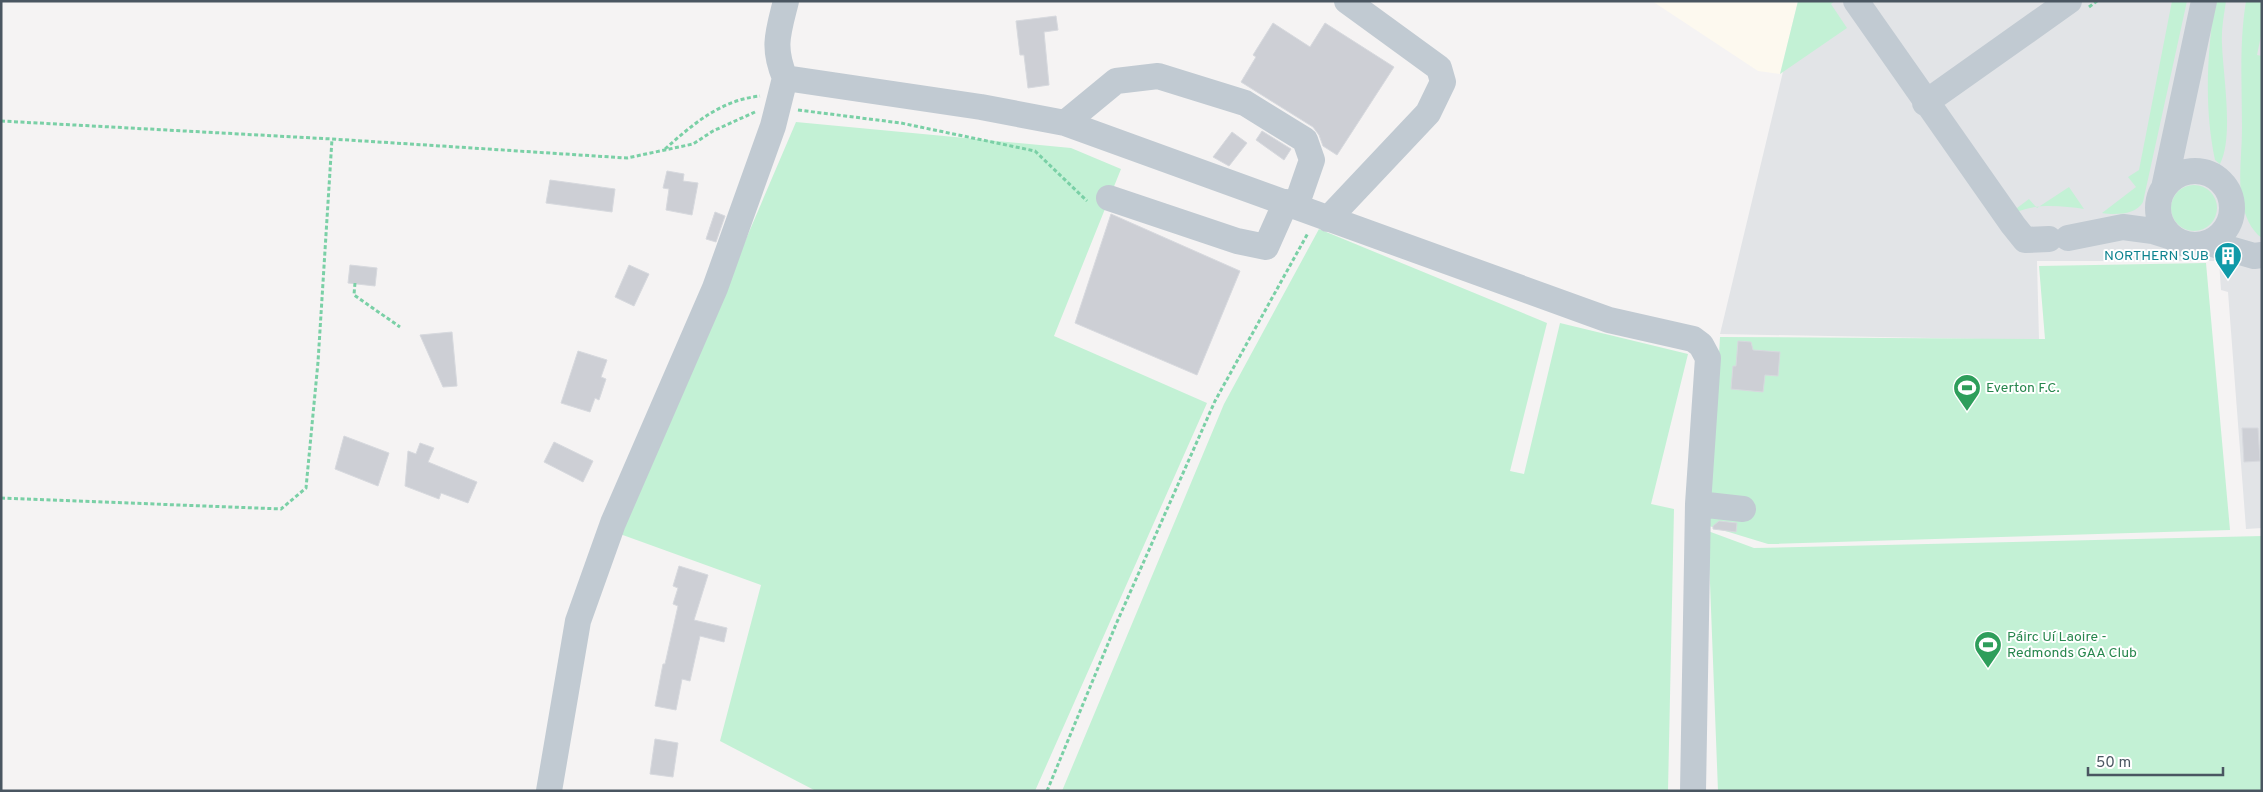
<svg xmlns="http://www.w3.org/2000/svg" width="2263" height="792" viewBox="0 0 2263 792" font-family="Overpass,sans-serif">
  <style>
    .commercial { fill: #fdf9ef }
    .airport { fill: #e2e4e7 }
    .green { fill: #c3f1d5 }
    .building { fill: #cdcfd5; stroke: #d7d9de }
    .lines { fill: none; stroke-linecap: round; stroke-linejoin: round }
    .path { stroke: #7ad0a6; stroke-width: 3; stroke-dasharray: 4 2.5; stroke-linecap: butt }
    .minor { stroke: #c1cad2; stroke-width: 26 }
    .labels { text-anchor: middle; dominant-baseline: central; stroke-width: 4; stroke-linejoin: round; paint-order: stroke }
    .culture-label { font-size: 14px; fill: #0d838f; stroke: #fff; text-anchor: end }
    .leisure-label { font-size: 14px; fill: #27864d; stroke: #fff; text-anchor: start }
  </style>
  <rect width="100%" height="100%" fill="#f5f3f3"/>
  <path class="commercial" d="M1652,1H1798L1780,74L1758,71Z"/>
  <path class="airport" d="M1800,1H2262V528L2246,529L2228,292L2221,290L2219,261H2037L2039,340L1720,334Z"/>
  <path class="green" d="M1798,1H1835L1831,4L1847,28L1780,74Z
    M2172,1H2187L2143,202C2136,215 2115,215 2102,213L2136,187L2128,177L2139,170Z
    M2215,1H2226C2224,15 2221,30 2222,44C2223,75 2234,137 2220,164L2215,160C2204,108 2207,54 2215,1Z
    M2246,1H2262V31L2257,55L2262,56V238C2251,231 2244,214 2242,201C2238,177 2242,153 2242,128C2242,86 2239,44 2246,1Z
    M796,122L1071,148L1121,169L1054,336L1207,403L1035,791H816L720,741L761,585L620,534Z
    M2171 208a23 23 0 1 1 46 0a23 23 0 1 1-46 0Z
    M2069,187L2084,209C2063,206 2034,203 2015,213L2013,211L2029,199L2037,208Z
    M1319,229L1547,323L1510,471L1524,474L1560,323L1688,354L1651,504L1674,509L1668,791H1062L1224,404Z
    M2206,263L2230,530L1768,544L1709,526L1720,337L2045,339L2039,266Z
    M1708,531L1754,548L2262,536V791H1718Z"/>
  <path class="building" d="M1056,16L1058,30L1044,32L1049,85L1028,88L1024,55H1020L1016,21Z
    M1273,23L1310,47L1325,23L1394,67L1337,155L1323,146L1319,135L1313,127L1241,82L1256,57L1253,55Z
    M1262,131L1291,149L1284,160L1256,140Z
    M1232,132L1247,143L1229,166L1213,157Z
    M667,171L684,174L683,181L698,183L692,215L666,210L669,189L663,188Z
    M550,180L615,189L612,212L546,203Z
    M715,212L725,216L716,242L706,239Z
    M1111,214L1240,271L1197,375L1075,323Z
    M350,265L377,268L375,286L348,283Z
    M629,265L649,274L634,306L615,297Z
    M452,332L457,386L443,387L420,335Z
    M1738,341L1751,342L1753,350L1780,352L1778,376L1765,375L1763,392L1731,389L1733,366H1736Z
    M578,351L607,360L601,377L606,379L599,400L595,398L590,412L561,403Z
    M2242,428H2258L2260,461L2244,462Z
    M344,436L389,453L378,486L335,469Z
    M554,442L593,461L583,482L544,462Z
    M420,443L434,448L428,462L477,482L468,503L441,493L439,499L405,486L408,451L416,454Z
    M1719,521L1737,523L1736,532L1713,529V526Z
    M679,566L708,575L694,620L727,628L724,642L700,636L690,681L682,679L676,710L655,706L663,664H665L678,606L673,604L678,588L673,586Z
    M655,739L678,743L673,777L650,774Z"/>
  <g class="lines">
    <path class="path" d="M2089,7L2097,1
      M798,110L901,123L1035,151L1087,201
      M1,121L332,139
      M665,149C693,124 721,100 760,96
      M355,283L354,295L400,327
      M1,498L281,509L306,488L318,362L332,139L627,158L693,144L713,131L755,112
      M1047,791L1117,622L1215,401L1308,233"/>
    <path class="minor" d="M1856,1L2013,225L2025,240L2049,239
      M785,78L981,107L1065,123L1609,320L1693,339L1701,345L1708,358L1698,504L1693,791
      M785,78C772,47 778,33 786,1
      M1925,103L2069,1
      M1065,123L1116,81L1158,76L1245,103L1305,140L1312,160L1296,206
      M2158 208a37 37 0 1 1 74 0a37 37 0 1 1-74 0Z
      M2164,188L2204,1
      M1109,198L1237,241L1266,247L1286,202
      M1328,219L1428,113L1443,82L1439,68L1347,1
      M2068,238L2123,227L2153,231L2172,237
      M2209,243L2254,256L2262,255
      M1698,504L1743,509
      M549,791L578,621L613,523L715,288L773,126L785,78"/>
  </g>
  <defs>
    <symbol id="building-pin" viewBox="-11 -11 22 30"><path d="M0 17L-7.5 6A9.5 9.5 0 1 1 7.5 6Z" fill="#0f9aa8" stroke="#fff"/><path d="M-4-6H4V6H1V3H-1V6H-4ZM-2.5-4.3h1.7v1.8h-1.7ZM.8-4.3h1.7v1.8H.8ZM-2.5-1h1.7V.8h-1.7ZM.8-1h1.7V.8H.8Z" fill="#fff"/></symbol>
    <symbol id="stadium-pin" viewBox="-11 -11 22 30"><path d="M0 17L-7.5 6A9.5 9.5 0 1 1 7.5 6Z" fill="#2e9e5b" stroke="#fff"/><path d="M0-5a6.5 5 0 1 0 0 10a6.5 5 0 1 0 0-10ZM-3.5-1.8h7v3.6h-7Z" fill="#fff"/></symbol>
  </defs>
  <g fill-rule="evenodd">
    <use href="#building-pin" x="2212" y="240" width="32" height="43"/>
    <use href="#stadium-pin" x="1951" y="372" width="32" height="43"/>
    <use href="#stadium-pin" x="1972" y="629" width="32" height="43"/>
  </g>
  <g class="labels">
    <g class="culture-label">
      <text x="2209" y="256">NORTHERN SUB</text>
    </g>
    <g class="leisure-label">
      <text x="1986" y="388">Everton F.C.</text>
      <text x="2007" y="637">Páirc Uí Laoire -<tspan x="2007" dy="16">Redmonds GAA Club</tspan></text>
    </g>
  </g>
  <rect width="2263" height="792" fill="none" stroke="#4a5661" stroke-width="5"/>
  <path d="M2088 767v8h135v-8" fill="none" stroke="#4a5661" stroke-width="2.5"/>
  <text x="2096" y="767" font-size="15" fill="#4a5661" stroke="#ffffff" stroke-width="4" paint-order="stroke">50 m</text>
</svg>
